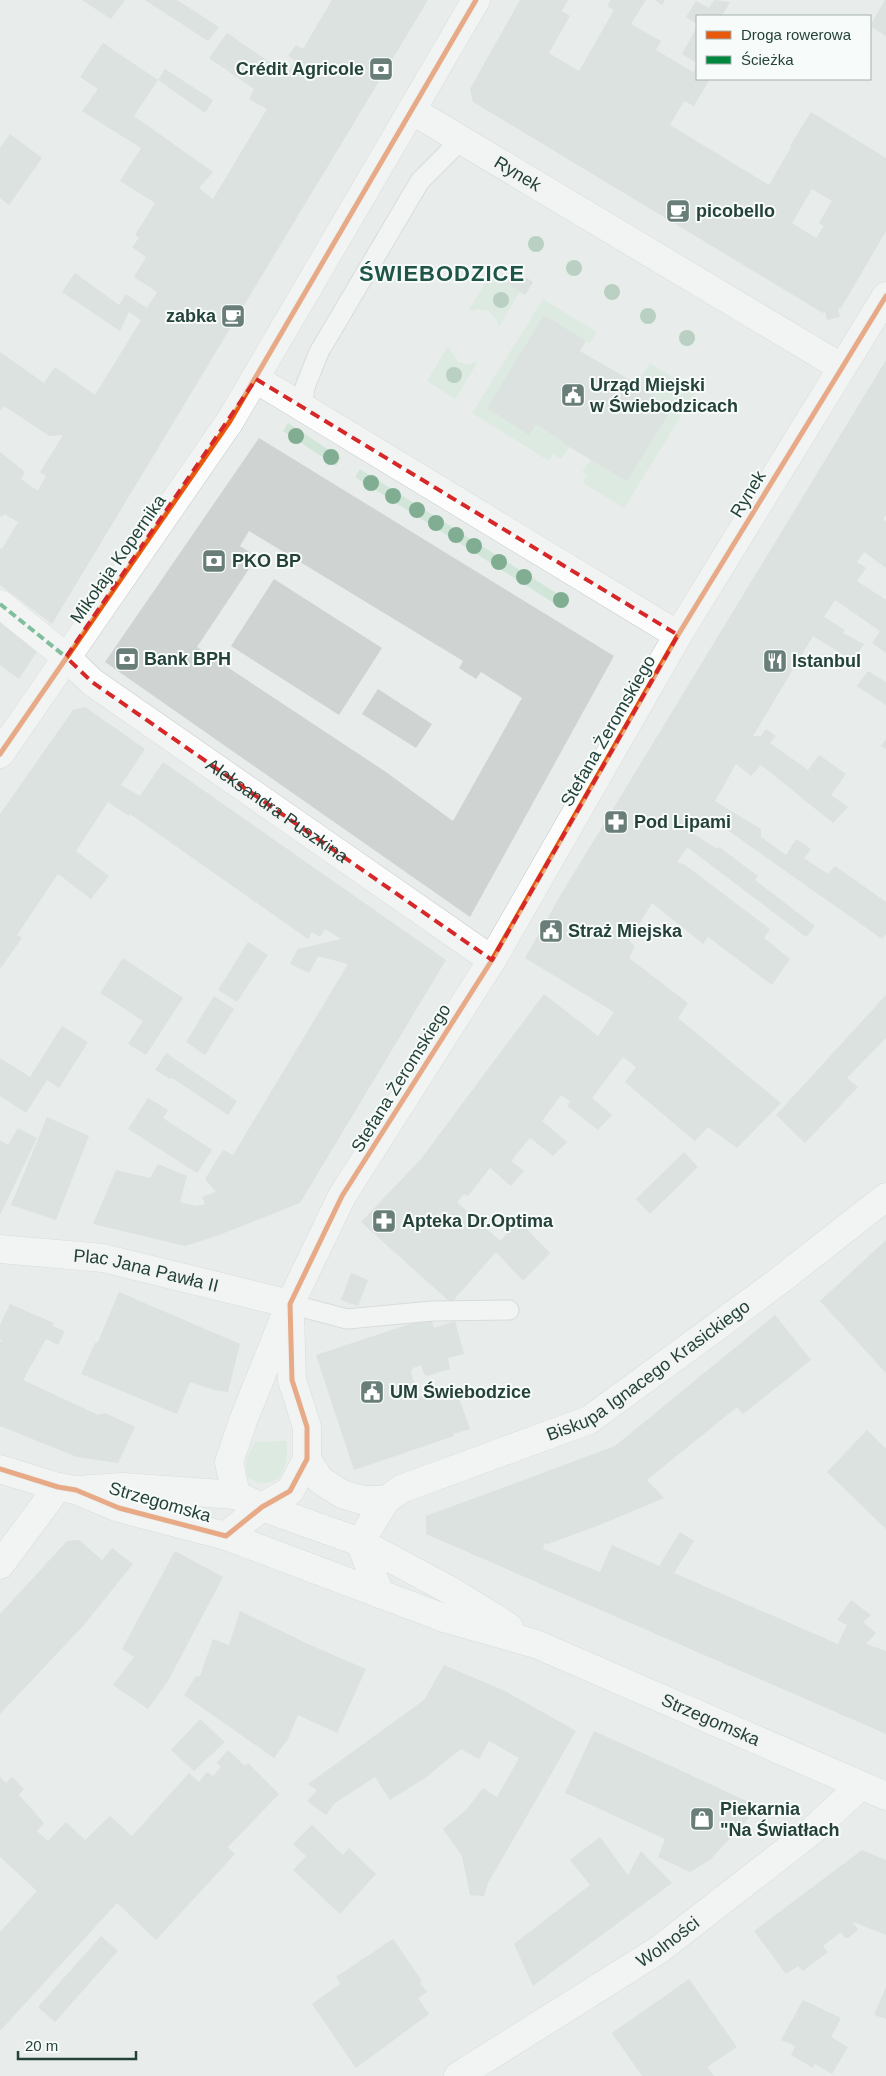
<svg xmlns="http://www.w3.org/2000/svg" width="886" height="2076" viewBox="0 0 886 2076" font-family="Arial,sans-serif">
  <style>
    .green { fill: #d1e6d8 }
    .building { fill: #cfd4d2; fill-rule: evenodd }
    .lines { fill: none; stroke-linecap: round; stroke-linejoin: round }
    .service-casing { stroke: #c5cac8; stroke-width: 21 }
    .minor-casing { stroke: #c5cac8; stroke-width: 29 }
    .tertiary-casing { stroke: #c5cac8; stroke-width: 29 }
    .secondary-casing { stroke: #c3cbc8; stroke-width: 29 }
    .service { stroke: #fcfcfc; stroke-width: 19 }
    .minor { stroke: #fcfcfc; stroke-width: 28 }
    .tertiary { stroke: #fcfcfc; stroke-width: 28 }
    .secondary { stroke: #fcfcfc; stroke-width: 28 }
    .quiet { stroke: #00873e; stroke-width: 4; stroke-dasharray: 8 4; stroke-linecap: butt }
    .cycleway-casing { stroke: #f7fbf9; stroke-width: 8 }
    .cycleway { stroke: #e8590c; stroke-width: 5 }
    .tree { fill: #81ae93 }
    .marked { fill: none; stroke: #d62828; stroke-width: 4; stroke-dasharray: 10 6; stroke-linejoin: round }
    .labels { text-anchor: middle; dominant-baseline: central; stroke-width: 4; stroke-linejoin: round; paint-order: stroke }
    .poi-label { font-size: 18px; font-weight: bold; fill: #24423a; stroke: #f7fbf9; text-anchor: start }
    .street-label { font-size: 18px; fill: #24423a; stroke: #f7fbf9 }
    .district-label { font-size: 22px; font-weight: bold; letter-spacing: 1px; fill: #1f5548; stroke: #f7fbf9 }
  </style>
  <rect width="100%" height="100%" fill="#e8edeb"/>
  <path class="green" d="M491,274L520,291L499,327L496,319L489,311L477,309L473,311L469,309Z
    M543,299L597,332L589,344L586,341L488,408L535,423L564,441L569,447L561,459L553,454L549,461L472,413Z
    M448,346L458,362L469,365L474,362L477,363L455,399L427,381Z
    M650,363L696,392L624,508L583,483L587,475L582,472L640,389L636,384Z
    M288,423L341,458L336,466L283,431Z
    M360,469L569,601L563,609L355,477Z
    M286,1441C291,1466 278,1495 248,1478C243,1465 248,1454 255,1442Z"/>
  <path class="building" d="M82,0H125L111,19Z
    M145,0H177L219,27L208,41Z
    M332,0H428L52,624L0,585V548L2,549L18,522L4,514L2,517L0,516V452L23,470L24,474L21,479L38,491L46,476L40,472L63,435L49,436L4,406L0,410V352L44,383L55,367L95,395L141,320L129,312L120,331L62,292L75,273L119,305L126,294L147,308L157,292L134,277L146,257L132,247L139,238L135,235L155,203L120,181L141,148L82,111L98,89L80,77L103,43L158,80L165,69L213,100L205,113L158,80L134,116L213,172L199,188L213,199L267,109L249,99L254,89L209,58L227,33L287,74L295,61L288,56L296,45L303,49Z
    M520,0H568L562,11L570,16L549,53L579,71L614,10L607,6L611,0H646L631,24L661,41L656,50L693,72L697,66V79H710L694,106L684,101L670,125L769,185L791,147L790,146L811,112L886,158V231L841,308L838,309L840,317L827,320L825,312L823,313L473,102L470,89ZM812,189L832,201L819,223L824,226L816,238L792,223Z
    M655,0H665L662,5Z
    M714,0L730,2L722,16H697V24L686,17L696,1L709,8Z
    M885,0H886V36L870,26Z
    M697,27V57L695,62L682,54Z
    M10,134L42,158L9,205L0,198V148Z
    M514,270L533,282L525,295L507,283Z
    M544,315L586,341L580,351L642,387L641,389L672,408L627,481L569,447L563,443L564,442L536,424L529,435L487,408Z
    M886,360V515L883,519L886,521V568L864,552L857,562L866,568L857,581L886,600V653L872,643L880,631L835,600L824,617L845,630L843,633L864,644L853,661L813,636L753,736H761L766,729L776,736L770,743L808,770L819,755L846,774L831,795L848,807L833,823L761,765L751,776L736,764L715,801L761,829V837L786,855L796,839L811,849L804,858L828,874L835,866L886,902V934L882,939L706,815L694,834L717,849L719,847L758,876L755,880L815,926L806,937L687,847L677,862L685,865L770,929L764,938L790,959L772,985L708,937L703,944L652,903L629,941L635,946L629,958L688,1003L678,1018L781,1103L737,1148L708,1127L695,1141L625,1082L636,1067L623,1057L592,1098L612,1115L598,1130L567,1106L570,1101L561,1095L542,1121L567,1142L553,1156L530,1138L511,1161L524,1171L511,1186L490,1168L468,1196L464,1194L457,1202L500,1241L519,1221L550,1253L523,1281L496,1252L451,1303L361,1222L421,1159L544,994L598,1036L614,1012L525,958L560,896Z
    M259,438L614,656L470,917L105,662ZM249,531L463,661L459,668L476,679L481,672L522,698L453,821L386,772L197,647L257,557L240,546Z
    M274,579L382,648L339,715L231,646Z
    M0,620L38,650L19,679L0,665Z
    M868,671L886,682V705L857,686Z
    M378,689L432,724L416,748L362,714Z
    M85,707L145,749L121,785L140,796L163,762L446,960L300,1203L219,1235L185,1246L93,1224L116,1170L150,1178L158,1164L187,1176L180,1202L197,1206L205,1204L202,1197L216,1192L205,1179L221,1153L224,1150L233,1155L348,964L318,956L309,973L290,964L298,949L341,939L325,929L320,937L312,932L308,939L130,814L129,816L108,802L76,851L109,876L91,899L58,874L17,935L22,938L0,969V814L73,710Z
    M886,739V749L881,746Z
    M248,942L268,955L237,1002L218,990Z
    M123,958L183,998L146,1055L128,1044L143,1021L100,993Z
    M886,995V1038L847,1078L858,1087L805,1143L776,1115Z
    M214,996L234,1009L205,1055L186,1042Z
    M62,1026L88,1042L59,1088L47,1080L26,1113L0,1096V1058L30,1077Z
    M166,1053L237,1101L228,1115L172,1078L170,1079L155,1070Z
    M148,1098L168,1110L163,1118L212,1150L197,1173L128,1129Z
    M47,1117L89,1136L56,1220L11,1205Z
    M18,1128L37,1138L0,1215V1140L8,1145Z
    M684,1152L698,1167L650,1214L636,1199Z
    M886,1240V1373L820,1301Z
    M351,1273L368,1280L358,1306L341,1300Z
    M119,1292L240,1344L228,1392L214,1390L190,1382L177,1414L81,1374L95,1343L98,1342Z
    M10,1304L54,1323L52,1326L65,1331L58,1345L46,1339L23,1380L98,1415L105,1413L135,1427L118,1463L77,1457L0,1426V1343L2,1340H0V1325Z
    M775,1315L811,1360L743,1414L737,1407L647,1480L664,1498L597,1526L548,1544L545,1543L543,1549L600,1572L612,1545L659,1566L680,1532L694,1541L674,1573L838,1644L847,1625L837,1620L851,1600L871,1615L863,1622L876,1633L866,1644L886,1651V1734L426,1534V1516L615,1446Z
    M428,1318L431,1319L434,1328L455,1321L464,1354L448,1358L450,1369L427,1376L424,1374L421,1365L413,1368L411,1372L418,1397L455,1387L470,1429L453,1434L454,1436L354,1470L316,1355Z
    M867,1430L886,1449V1529L827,1472Z
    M79,1540L102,1560L112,1548L133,1564L83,1626L0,1714V1614L67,1541Z
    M175,1551L223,1577L168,1681L148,1709L113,1685L134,1657L122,1649Z
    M240,1611L310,1645L366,1669L337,1733L298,1715L288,1739L274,1758L184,1695L196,1676H200L213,1639L229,1645Z
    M444,1665L505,1691L576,1731L488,1883L484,1896L470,1895L462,1856L443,1829L466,1810L483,1788L497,1797L519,1758L489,1741L479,1759L461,1749L425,1778L390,1800L375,1777L335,1803L326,1815L307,1801L317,1790L308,1784L424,1700Z
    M200,1719L225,1742L194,1771L171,1750Z
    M594,1731L680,1770L759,1807L710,1860L690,1872L658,1857L665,1839L565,1793Z
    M228,1750L245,1766L248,1763L279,1794L228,1847L235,1854L156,1940L117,1903L0,2031V1932L37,1891L0,1857V1777L6,1783L12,1777L24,1789L19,1795L44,1823L37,1831L48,1841L66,1822L85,1840L110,1816L132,1836L189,1773L199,1782L207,1772L213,1776L221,1767L217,1763Z
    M312,1825L343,1855L349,1848L376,1874L340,1914L293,1870L306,1856L293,1844Z
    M600,1837L628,1875L641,1851L672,1883L533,1986L514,1944L590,1885L570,1860Z
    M862,1850L886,1860V1935L854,1922L853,1923L858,1929L857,1931L848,1938H845L841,1932L823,1946L828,1952L803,1971L798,1966L786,1974L754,1931Z
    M101,1936L118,1951L55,2022L38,2007Z
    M393,1939L422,1981L420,1983L427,1992L418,1998L429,2014L356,2068L312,2004L340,1984L336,1977Z
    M689,1979L737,2047L707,2067L714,2076H642L612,2033Z
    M886,1987V2019L874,2015Z
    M803,2000L841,2018L831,2037L848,2047L832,2074L815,2064L813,2068L791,2055L795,2046L781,2040Z"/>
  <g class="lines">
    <defs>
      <path id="service" d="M302,407L305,387L319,352L420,181L461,140
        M290,1304L347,1319L432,1311L509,1310"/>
      <g id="minor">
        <path id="s1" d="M413,111L841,367"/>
        <path d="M256,379L678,635"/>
        <path id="s2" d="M0,604L66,657L92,682L492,960"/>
        <path d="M0,754L230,421L476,0"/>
        <path id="s3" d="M0,1249L103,1258L290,1304"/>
        <path d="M307,1459L320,1480L342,1494L362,1500H386"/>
        <path d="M236,1495L229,1462L243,1421L290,1304L342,1196L492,960L678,635L886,296"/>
        <path d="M226,1536L262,1507L290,1491L307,1459V1427L292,1380L290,1316"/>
        <path id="s4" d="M380,1594L360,1542L386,1500L401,1489L589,1420L775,1284L886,1197"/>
      </g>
      <g id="tertiary">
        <path d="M0,1565L58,1487"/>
        <path id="s5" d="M458,2076L660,1949L813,1830L860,1786"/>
      </g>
      <g id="secondary">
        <path d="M0,1469L58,1487L76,1490L123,1487L236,1495L262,1507L360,1542L453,1592L509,1627"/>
        <path id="s6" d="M76,1490L119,1508L226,1536L444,1618L536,1644L886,1796"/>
      </g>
    </defs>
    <use href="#service" class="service-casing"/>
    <use href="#minor" class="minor-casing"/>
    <use href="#tertiary" class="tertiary-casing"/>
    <use href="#secondary" class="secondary-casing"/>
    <use href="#service" class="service"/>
    <use href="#minor" class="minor"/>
    <use href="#tertiary" class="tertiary"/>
    <use href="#secondary" class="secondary"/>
    <path class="quiet" d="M0,604L66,657"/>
    <defs>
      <path id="cycleway" d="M0,754L230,421L476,0
        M0,1469L58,1487L76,1490L119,1508L226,1536L262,1507L290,1491L307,1459V1427L292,1380L290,1304L342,1196L492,960L678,635L886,296"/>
    </defs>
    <use href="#cycleway" class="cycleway-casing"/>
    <use href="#cycleway" class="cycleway"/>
  </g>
  <g class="tree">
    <circle cx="536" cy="244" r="8"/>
    <circle cx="574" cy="268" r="8"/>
    <circle cx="612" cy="292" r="8"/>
    <circle cx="501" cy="300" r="8"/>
    <circle cx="648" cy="316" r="8"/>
    <circle cx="687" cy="338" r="8"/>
    <circle cx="454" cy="375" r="8"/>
    <circle cx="296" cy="436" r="8"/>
    <circle cx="331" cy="457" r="8"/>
    <circle cx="371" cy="483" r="8"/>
    <circle cx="393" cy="496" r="8"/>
    <circle cx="417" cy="510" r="8"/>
    <circle cx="436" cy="523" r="8"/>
    <circle cx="456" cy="535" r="8"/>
    <circle cx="474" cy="546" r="8"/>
    <circle cx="499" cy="562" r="8"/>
    <circle cx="524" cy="577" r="8"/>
    <circle cx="561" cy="600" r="8"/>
  </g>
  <path d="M0 0H886V2076H0ZM256,379L678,635L492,960L92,682L66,657Z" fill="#e8edeb" fill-opacity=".55" fill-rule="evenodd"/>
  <path class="marked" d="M256,379L678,635L492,960L92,682L66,657Z"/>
  <defs>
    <symbol id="bank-square" viewBox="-11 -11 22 22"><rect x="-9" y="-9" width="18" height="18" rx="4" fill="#697e78" stroke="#f7fbf9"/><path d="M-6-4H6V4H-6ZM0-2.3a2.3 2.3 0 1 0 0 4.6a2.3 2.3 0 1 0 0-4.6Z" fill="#fff"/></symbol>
    <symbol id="cafe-square" viewBox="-11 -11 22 22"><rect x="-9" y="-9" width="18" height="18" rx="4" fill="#697e78" stroke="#f7fbf9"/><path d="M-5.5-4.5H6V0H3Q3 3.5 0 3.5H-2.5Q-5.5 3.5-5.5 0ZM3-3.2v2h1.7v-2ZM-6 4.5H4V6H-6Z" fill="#fff"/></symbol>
    <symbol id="civic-square" viewBox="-11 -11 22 22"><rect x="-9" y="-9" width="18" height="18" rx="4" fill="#697e78" stroke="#f7fbf9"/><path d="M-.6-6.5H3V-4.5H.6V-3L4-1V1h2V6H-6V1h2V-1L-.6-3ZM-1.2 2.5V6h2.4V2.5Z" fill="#fff"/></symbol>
    <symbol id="restaurant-square" viewBox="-11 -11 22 22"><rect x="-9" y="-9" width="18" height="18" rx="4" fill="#697e78" stroke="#f7fbf9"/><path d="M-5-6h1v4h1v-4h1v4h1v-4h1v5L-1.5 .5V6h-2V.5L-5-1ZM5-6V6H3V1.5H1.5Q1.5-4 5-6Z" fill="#fff"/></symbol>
    <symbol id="pharmacy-square" viewBox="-11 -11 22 22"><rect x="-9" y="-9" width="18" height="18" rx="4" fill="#697e78" stroke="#f7fbf9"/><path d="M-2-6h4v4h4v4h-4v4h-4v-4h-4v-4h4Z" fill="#fff"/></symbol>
    <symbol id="shop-square" viewBox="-11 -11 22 22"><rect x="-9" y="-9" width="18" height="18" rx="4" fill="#697e78" stroke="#f7fbf9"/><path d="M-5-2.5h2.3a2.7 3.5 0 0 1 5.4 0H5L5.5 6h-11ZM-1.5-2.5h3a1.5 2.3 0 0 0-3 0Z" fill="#fff"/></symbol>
  </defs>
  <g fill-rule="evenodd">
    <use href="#bank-square" x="367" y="55" width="28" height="28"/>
    <use href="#cafe-square" x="664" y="197" width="28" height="28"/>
    <use href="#cafe-square" x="219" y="302" width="28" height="28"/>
    <use href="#civic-square" x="559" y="381" width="28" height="28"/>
    <use href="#bank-square" x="200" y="547" width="28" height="28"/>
    <use href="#bank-square" x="113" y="645" width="28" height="28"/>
    <use href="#restaurant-square" x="761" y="647" width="28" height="28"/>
    <use href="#pharmacy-square" x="602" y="808" width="28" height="28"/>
    <use href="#civic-square" x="537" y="917" width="28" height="28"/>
    <use href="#pharmacy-square" x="370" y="1207" width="28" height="28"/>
    <use href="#civic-square" x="358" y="1378" width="28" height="28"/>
    <use href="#shop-square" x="688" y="1805" width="28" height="28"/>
  </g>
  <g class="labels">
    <g class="poi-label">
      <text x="364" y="69" text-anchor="end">Crédit Agricole</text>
      <text x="696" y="211">picobello</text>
      <text x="216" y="316" text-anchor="end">zabka</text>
      <text x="590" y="385">Urząd Miejski<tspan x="590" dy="21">w Świebodzicach</tspan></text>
      <text x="232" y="561">PKO BP</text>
      <text x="144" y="659">Bank BPH</text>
      <text x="792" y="661">Istanbul</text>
      <text x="634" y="822">Pod Lipami</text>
      <text x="568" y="931">Straż Miejska</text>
      <text x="402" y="1221">Apteka Dr.Optima</text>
      <text x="390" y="1392">UM Świebodzice</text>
      <text x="720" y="1809">Piekarnia<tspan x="720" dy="21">"Na Światłach</tspan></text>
    </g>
    <g class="street-label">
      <text stroke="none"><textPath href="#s1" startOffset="122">Rynek</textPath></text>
      <text transform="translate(748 494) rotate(-59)">Rynek</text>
      <text transform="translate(118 559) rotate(-55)">Mikołaja Kopernika</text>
      <text transform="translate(608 731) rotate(-60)">Stefana Żeromskiego</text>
      <text stroke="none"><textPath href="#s2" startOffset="346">Aleksandra Puszkina</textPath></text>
      <text transform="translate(401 1078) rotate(-58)">Stefana Żeromskiego</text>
      <text stroke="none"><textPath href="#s3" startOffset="148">Plac Jana Pawła II</textPath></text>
      <text stroke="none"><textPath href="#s4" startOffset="400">Biskupa Ignacego Krasickiego</textPath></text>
      <text transform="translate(160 1502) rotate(16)">Strzegomska</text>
      <text stroke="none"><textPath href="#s6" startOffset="676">Strzegomska</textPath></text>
      <text stroke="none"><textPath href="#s5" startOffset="249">Wolności</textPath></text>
    </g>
    <g class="district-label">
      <text x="442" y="273">ŚWIEBODZICE</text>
    </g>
  </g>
  <rect x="696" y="15" width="175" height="65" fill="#f7fbf9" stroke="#a3b1ad"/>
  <rect x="706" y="31" width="25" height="8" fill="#e8590c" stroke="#a3b1ad"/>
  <text x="741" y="40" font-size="15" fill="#24423a">Droga rowerowa</text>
  <rect x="706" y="56" width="25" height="8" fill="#00873e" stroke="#a3b1ad"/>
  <text x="741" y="65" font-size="15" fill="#24423a">Ścieżka</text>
  <path d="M18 2051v8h118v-8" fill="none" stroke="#24423a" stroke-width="2.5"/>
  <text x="25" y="2051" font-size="15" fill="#24423a" stroke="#f7fbf9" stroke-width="4" paint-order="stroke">20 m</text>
</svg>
